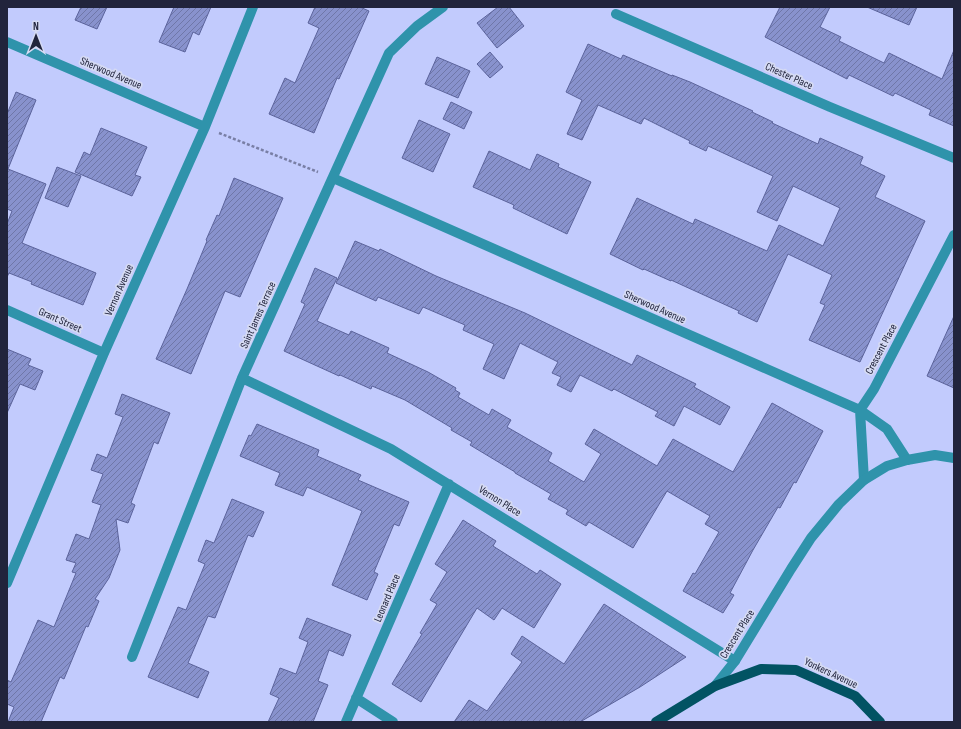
<svg xmlns="http://www.w3.org/2000/svg" width="961" height="729" viewBox="0 0 961 729" font-family="'Sofia Sans Condensed',sans-serif">
<defs>
<pattern id="building-hatch" width="6" height="6" patternUnits="userSpaceOnUse"><rect width="6" height="6" fill="#8892cd"/><path d="M-1 1l2-2M0 6l6-6M5 7l2-2" fill="none" stroke="#6f77a8"/></pattern>
</defs>
<rect width="100%" height="100%" fill="#c2cbfd"/>
<path fill="url(#building-hatch)" stroke="#5b639b" d="M 81,7 L 107,7 L 97,29 L 75,20 Z
M 174,7 L 211,7 L 199,35 L 193,32 L 185,52 L 159,42 Z
M 315,7 L 360,7 L 369,11 L 339,79 L 337,78 L 314,133 L 269,114 L 285,78 L 295,83 L 319,28 L 308,23 Z
M 498,7 L 509,7 L 524,26 L 497,48 L 477,23 Z
M 780,7 L 830,7 L 820,27 L 841,37 L 839,41 L 884,63 L 889,53 L 942,79 L 954,50 L 954,126 L 929,115 L 931,110 L 895,93 L 893,96 L 849,75 L 847,79 L 765,37 Z
M 867,7 L 917,7 L 909,25 Z
M 588,44 L 621,59 L 623,55 L 672,76 L 672,75 L 690,82 L 753,111 L 752,112 L 773,122 L 772,123 L 818,144 L 820,138 L 863,157 L 860,164 L 885,176 L 875,197 L 925,221 L 860,362 L 809,340 L 825,305 L 820,303 L 832,275 L 788,254 L 757,322 L 738,313 L 739,311 L 671,280 L 671,281 L 644,269 L 643,270 L 610,254 L 637,198 L 693,224 L 695,219 L 767,251 L 779,225 L 823,246 L 840,208 L 793,186 L 777,221 L 757,212 L 773,176 L 708,146 L 706,151 L 689,143 L 690,141 L 644,118 L 641,124 L 598,105 L 582,140 L 567,134 L 582,100 L 566,92 Z
M 490,52 L 503,67 L 490,78 L 477,64 Z
M 437,57 L 470,71 L 458,98 L 425,84 Z
M 16,92 L 36,100 L 8,169 L 46,184 L 22,243 L 96,273 L 83,305 L 31,284 L 32,282 L 9,273 L 7,277 L 7,224 L 12,211 L 7,209 L 7,114 Z
M 451,102 L 472,112 L 464,129 L 443,119 Z
M 419,120 L 450,134 L 433,172 L 402,158 Z
M 101,128 L 147,147 L 135,175 L 141,177 L 132,196 L 75,172 L 84,152 L 90,155 Z
M 489,151 L 530,170 L 537,154 L 559,164 L 558,167 L 591,182 L 567,234 L 513,208 L 514,205 L 473,187 Z
M 57,167 L 81,176 L 68,207 L 45,198 Z
M 234,178 L 283,198 L 240,297 L 225,291 L 191,374 L 156,359 L 187,289 L 207,241 L 206,240 L 217,215 L 219,216 Z
M 355,241 L 379,251 L 380,249 L 436,276 L 525,313 L 632,365 L 637,355 L 696,384 L 694,387 L 730,407 L 720,425 L 684,406 L 674,426 L 655,416 L 658,412 L 614,389 L 612,391 L 580,375 L 571,392 L 557,385 L 561,377 L 552,373 L 558,362 L 520,343 L 504,379 L 483,369 L 494,344 L 463,330 L 465,325 L 423,307 L 419,314 L 378,297 L 376,301 L 336,283 Z
M 315,268 L 337,278 L 317,321 L 349,335 L 351,331 L 389,348 L 387,353 L 428,372 L 456,388 L 455,390 L 460,393 L 458,397 L 489,415 L 492,409 L 511,420 L 507,427 L 552,453 L 548,461 L 584,482 L 601,454 L 585,444 L 594,429 L 657,466 L 673,439 L 733,472 L 772,403 L 823,431 L 796,483 L 794,482 L 780,508 L 778,507 L 753,550 L 730,593 L 734,595 L 723,613 L 683,591 L 693,573 L 695,574 L 719,532 L 705,524 L 710,516 L 667,491 L 633,548 L 589,522 L 586,526 L 566,514 L 568,510 L 548,499 L 551,494 L 515,473 L 515,472 L 470,445 L 472,442 L 451,430 L 452,428 L 405,400 L 372,386 L 371,389 L 340,375 L 339,376 L 284,351 L 305,304 L 301,302 Z
M 954,316 L 954,388 L 927,376 Z
M 7,349 L 31,359 L 28,365 L 43,371 L 35,390 L 20,384 L 7,413 Z
M 122,394 L 170,413 L 158,444 L 154,442 L 131,503 L 135,505 L 128,523 L 116,519 L 120,550 L 109,578 L 95,599 L 99,601 L 88,627 L 86,626 L 64,679 L 60,677 L 41,722 L 8,722 L 14,707 L 7,704 L 7,680 L 11,682 L 38,620 L 54,627 L 76,573 L 72,572 L 76,563 L 66,560 L 76,534 L 89,539 L 101,505 L 92,502 L 103,474 L 91,470 L 97,454 L 107,458 L 123,417 L 115,414 Z
M 257,424 L 319,450 L 317,456 L 361,475 L 358,480 L 409,502 L 399,526 L 394,524 L 374,572 L 378,574 L 367,600 L 332,585 L 362,511 L 307,487 L 303,496 L 275,485 L 280,473 L 240,456 L 249,435 L 251,436 Z
M 232,499 L 264,512 L 253,537 L 248,535 L 215,618 L 208,616 L 188,663 L 209,672 L 198,698 L 148,677 L 178,607 L 186,610 L 205,564 L 198,561 L 206,540 L 214,543 Z
M 463,520 L 496,541 L 493,546 L 537,574 L 540,570 L 561,584 L 534,628 L 502,608 L 494,620 L 477,608 L 421,702 L 392,684 L 422,634 L 420,633 L 437,604 L 430,600 L 447,572 L 435,564 Z
M 604,604 L 686,657 L 640,687 L 580,722 L 454,722 L 469,700 L 487,711 L 522,662 L 511,654 L 522,636 L 564,664 Z
M 307,618 L 351,635 L 343,656 L 329,650 L 318,681 L 328,685 L 313,722 L 268,722 L 279,698 L 270,694 L 280,668 L 296,674 L 308,642 L 299,638 Z"/>
<g fill="none" stroke-linecap="round" stroke-linejoin="round">
<path stroke="#797fa5" stroke-width="2.5" stroke-dasharray="3 2" stroke-linecap="butt" d="M 219,133 L 318,172"/>
<path stroke="#2f93ab" stroke-width="10" d="M 616,14 L 830,107 L 954,158
M 7,42 L 205,127
M 333,178 L 860,410 L 887,429 L 907,460
M 7,310 L 104,353
M 242,378 L 391,449 L 735,661
M 864,480 L 860,410 L 874,389 L 954,235
M 7,583 L 104,353 L 205,127 L 253,7
M 132,657 L 242,378 L 389,53 L 417,26 L 443,7
M 356,698 L 393,722
M 346,722 L 449,484"/>
<path stroke="#2f93ab" stroke-width="10" d="M 715,686 L 735,661 L 791,569 L 811,538 L 839,504 L 864,480 L 887,466 L 907,460 L 935,455 L 954,458"/>
<path stroke="#025363" stroke-width="10" d="M 656,722 L 715,686 L 761,669 L 796,670 L 855,696 L 880,722"/>
</g>
<g text-anchor="middle" dominant-baseline="central" stroke-width="3.5" stroke-linejoin="round" paint-order="stroke">
<g font-size="11" fill="#21243c" stroke="#d5daf3">
<text transform="translate(111 73) rotate(23)">Sherwood Avenue</text>
<text transform="translate(789 76) rotate(24)">Chester Place</text>
<text transform="translate(119 290) rotate(-66)">Vernon Avenue</text>
<text transform="translate(655 307) rotate(24)">Sherwood Avenue</text>
<text transform="translate(258 315) rotate(-66)">Saint James Terrace</text>
<text transform="translate(60 320) rotate(24)">Grant Street</text>
<text transform="translate(881 349) rotate(-62)">Crescent Place</text>
<text transform="translate(500 501) rotate(32)">Vernon Place</text>
<text transform="translate(387 598) rotate(-67)">Leonard Place</text>
<text transform="translate(737 634) rotate(-58)">Crescent Place</text>
<text transform="translate(831 673) rotate(25)">Yonkers Avenue</text>
</g>
</g>
<rect width="961" height="729" fill="none" stroke="#21243c" stroke-width="16"/>
<g transform="translate(36 36)" stroke="#d5daf3" stroke-width="3" paint-order="stroke">
<path d="M0-3L7 15L0 10L-7 15Z" fill="#21243c"/>
<text y="-6" font-size="11" font-weight="bold" text-anchor="middle" fill="#21243c">N</text>
</g>
</svg>
